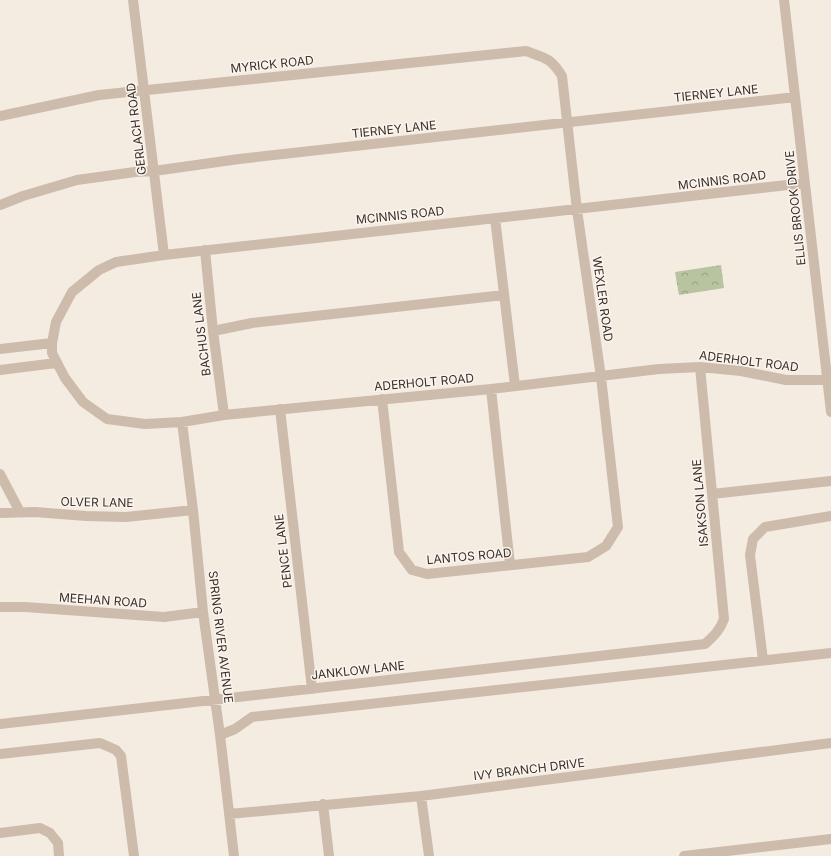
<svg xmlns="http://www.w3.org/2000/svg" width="831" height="856" viewBox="0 0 831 856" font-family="Inter,sans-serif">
<defs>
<pattern id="park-crowns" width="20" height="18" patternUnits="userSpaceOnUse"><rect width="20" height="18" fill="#b8c4a0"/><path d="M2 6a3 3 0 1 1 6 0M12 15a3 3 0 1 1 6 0" fill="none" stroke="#97a083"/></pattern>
</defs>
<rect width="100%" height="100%" fill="#f4ebe1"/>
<path fill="url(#park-crowns)" d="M 721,265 L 724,288 L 679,295 L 675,272 Z"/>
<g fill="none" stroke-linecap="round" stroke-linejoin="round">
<path stroke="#cdbbac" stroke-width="10" d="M 133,0 L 164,255
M 784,0 L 831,412
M 0,116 L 99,95 L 526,51 C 545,58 551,58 562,76 L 577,210 L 601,377 L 618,527 L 606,546 L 588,557 L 427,574 L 412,570 L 399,552 L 382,399
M 805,183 C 591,208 378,231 164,255 L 116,262 L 99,270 L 72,292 L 56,322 L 52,343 L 52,353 L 65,378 L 83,402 L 107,419 L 145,424 L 182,422 L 224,415 L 491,389 L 659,369 L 700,367 L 741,371 L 786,380 L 831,380
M 0,205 L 23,196 L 77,180 L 135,172 L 154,171 L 239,159 L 795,97
M 495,218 L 515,386
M 205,250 L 213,331 L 224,415
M 213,331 L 252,323 L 504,295
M 0,349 L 52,343
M 0,370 L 56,363
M 491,389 L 510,565
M 280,409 L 312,689
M 182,422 L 193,510 L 203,612 L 220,735 L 234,856
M 0,474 L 20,512
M 712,494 L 831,481
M 0,513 L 35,512 L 86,516 L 126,517 L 193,510
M 0,607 L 25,607 L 164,617 L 203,612
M 763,660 L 750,555 L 753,539 L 765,527 L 831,516
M 0,724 L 705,644 C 714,636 720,630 724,619 L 700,367
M 220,735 L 235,729 L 252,717 L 831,653
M 0,754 L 100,743 L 116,750 L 121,756 L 134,856
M 421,796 L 429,856
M 323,804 L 329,856
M 229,814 L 421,796 L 831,743
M 0,833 L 40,828 L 50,833 L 58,843 L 59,856
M 684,856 L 831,839"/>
</g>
<g text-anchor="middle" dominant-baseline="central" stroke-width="3" stroke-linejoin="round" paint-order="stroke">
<g font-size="12" fill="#3b302b" stroke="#fbf5ee">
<text transform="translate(272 64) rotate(-6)">MYRICK ROAD</text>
<text transform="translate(716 93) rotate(-6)">TIERNEY LANE</text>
<text transform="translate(136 129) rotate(-97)">GERLACH ROAD</text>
<text transform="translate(394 129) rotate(-6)">TIERNEY LANE</text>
<text transform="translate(722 180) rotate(-7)">MCINNIS ROAD</text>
<text transform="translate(795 208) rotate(-96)">ELLIS BROOK DRIVE</text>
<text transform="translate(400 215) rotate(-6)">MCINNIS ROAD</text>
<text transform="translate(603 299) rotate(82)">WEXLER ROAD</text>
<text transform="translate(201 334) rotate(-97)">BACHUS LANE</text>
<text transform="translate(749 361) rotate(7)">ADERHOLT ROAD</text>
<text transform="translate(424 382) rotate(-5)">ADERHOLT ROAD</text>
<text transform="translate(97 502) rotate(1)">OLVER LANE</text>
<text transform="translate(700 503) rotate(-95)">ISAKSON LANE</text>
<text transform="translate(283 551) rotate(-97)">PENCE LANE</text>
<text transform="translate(469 556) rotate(-5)">LANTOS ROAD</text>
<text transform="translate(103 600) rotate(4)">MEEHAN ROAD</text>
<text transform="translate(221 637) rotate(83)">SPRING RIVER AVENUE</text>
<text transform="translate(358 670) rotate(-6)">JANKLOW LANE</text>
<text transform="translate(529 769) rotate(-7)">IVY BRANCH DRIVE</text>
</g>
</g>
</svg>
